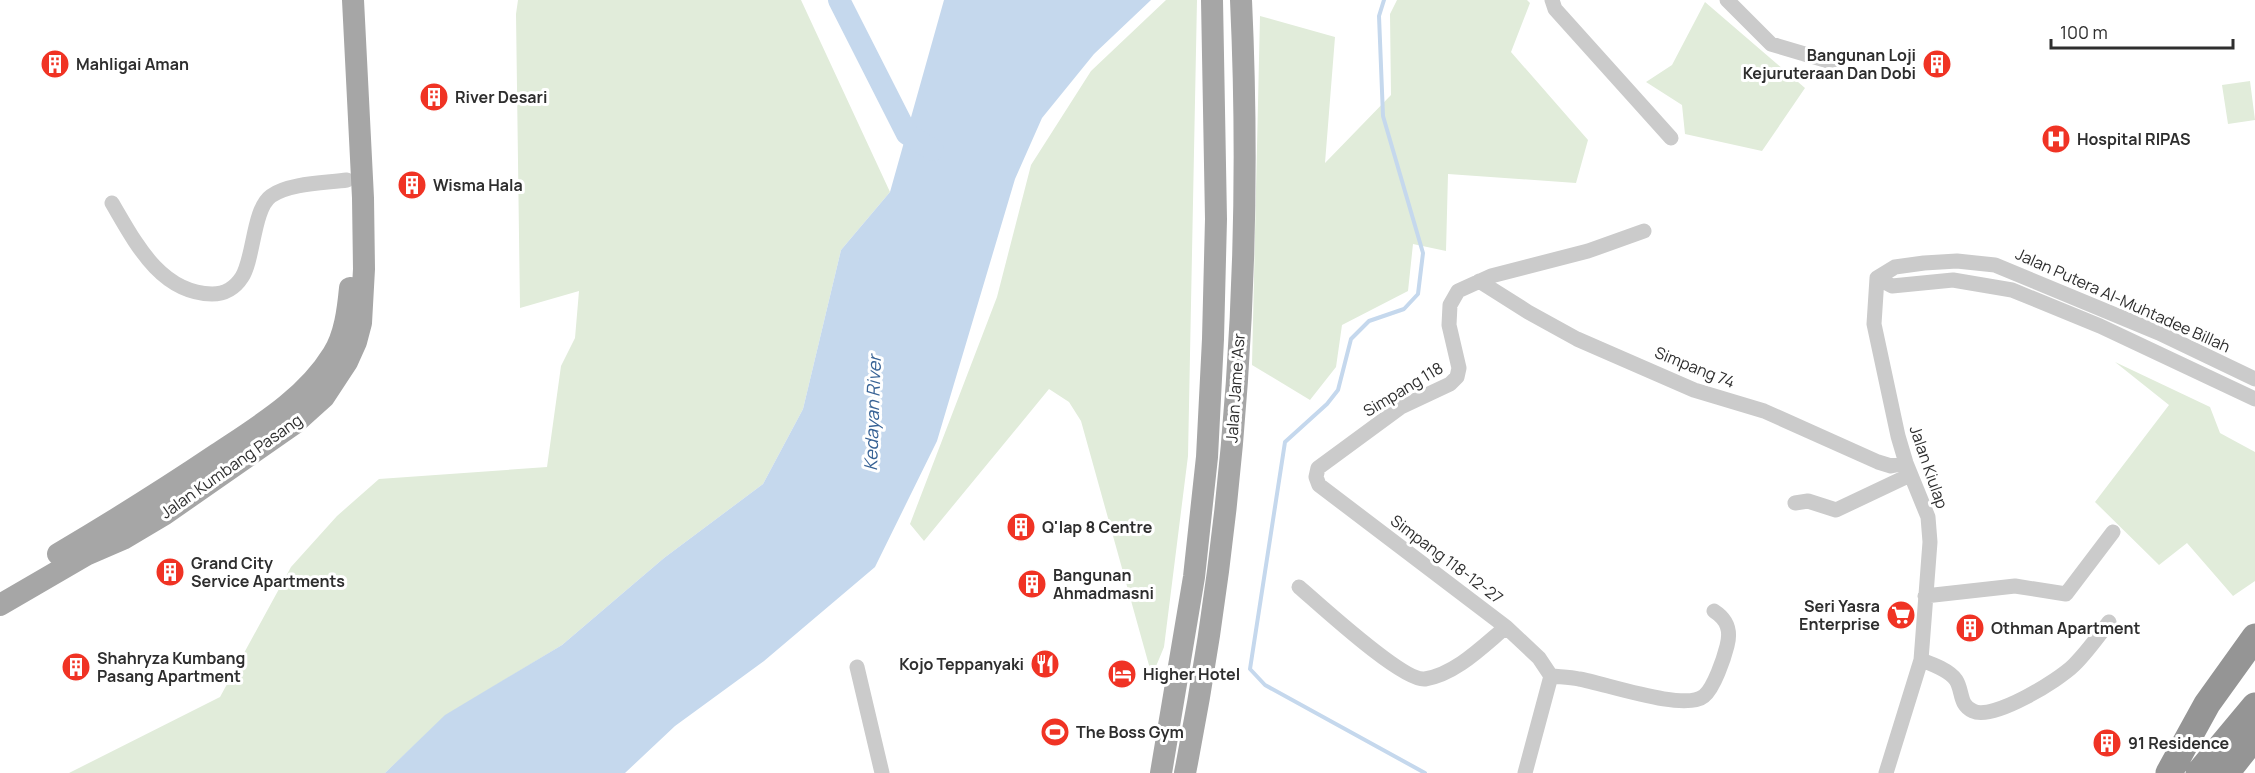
<svg xmlns="http://www.w3.org/2000/svg" width="2255" height="773" viewBox="0 0 2255 773" font-family="Manrope,sans-serif">
<rect width="100%" height="100%" fill="#fff"/>
<path fill="#e1ecda" d="M 518,0 L 801,0 L 890,192 L 841,250 L 803,409 L 763,484 L 664,558 L 562,645 L 445,716 L 385,773 L 69,773 L 220,697 L 291,567 L 337,516 L 379,479 L 547,467 L 561,366 L 575,338 L 579,291 L 520,308 L 516,14 Z
M 1166,0 L 1197,0 L 1188,456 L 1164,647 L 1152,676 L 1081,421 L 1069,402 L 1049,389 L 924,541 L 910,524 L 997,297 L 1031,165 L 1091,71 Z
M 1397,0 L 1527,0 L 1530,3 L 1511,52 L 1588,140 L 1576,183 L 1448,174 L 1446,251 L 1413,244 L 1408,291 L 1342,325 L 1336,367 L 1310,400 L 1252,365 L 1260,16 L 1335,37 L 1325,163 L 1391,95 L 1390,14 Z
M 1705,2 L 1805,88 L 1762,151 L 1685,134 L 1682,105 L 1646,82 L 1672,65 Z
M 2250,81 L 2255,120 L 2228,124 L 2222,85 Z
M 2115,362 L 2210,407 L 2220,433 L 2255,452 L 2255,581 L 2233,596 L 2187,543 L 2159,565 L 2095,502 L 2169,405 Z"/>
<path fill="#c5d8ed" d="M 944,0 L 1151,0 L 1094,54 L 1042,118 L 1015,179 L 937,441 L 875,567 L 764,661 L 675,726 L 625,773 L 385,773 L 445,715 L 562,645 L 664,558 L 763,484 L 803,409 L 841,250 L 890,192 Z"/>
<g fill="none" stroke-linecap="round" stroke-linejoin="round">
<path stroke="#c5d8ed" stroke-width="4" d="M 1384,0 L 1379,16 L 1383,116 L 1423,253 L 1418,294 L 1404,309 L 1369,321 L 1351,339 L 1338,390 L 1327,404 L 1285,442 L 1250,669 L 1265,685 L 1425,773"/>
<path stroke="#c5d8ed" stroke-width="22" d="M 839,0 L 907,134 L 933,150"/>
<path stroke="#cbcbcb" stroke-width="15" d="M 1552,0 L 1555,9 L 1671,138
M 1727,0 L 1771,44 L 1835,63
M 112,203 C 135,242 160,293 212,294 C 225,294 235,288 242,277 C 254,258 253,209 271,196 C 289,183 326,183 347,180
M 1877,278 L 1874,324 L 1898,436 L 1906,463 L 1928,517 L 1930,542 L 1921,660 L 1886,773
M 1877,278 L 1895,267 L 1924,263 L 1957,261 L 1995,265 L 2159,333 L 2255,379
M 1877,278 L 1892,286 L 1953,280 L 2012,290 L 2100,326 L 2255,399
M 1479,281 L 1528,312 L 1577,339 L 1694,390 L 1764,411 L 1878,462 L 1891,466 L 1906,463
M 1795,503 L 1808,501 L 1836,510 L 1910,475
M 1299,587 C 1319,604 1403,682 1425,679 C 1456,674 1483,646 1506,627
M 1925,596 L 2015,586 L 2066,594 L 2113,532
M 1921,660 C 1932,664 1949,670 1956,680 C 1963,691 1959,705 1973,711 C 1993,721 2059,680 2074,665 C 2087,652 2098,637 2109,622
M 857,667 L 882,773
M 1551,676 L 1539,658 L 1506,627 L 1319,485 L 1316,477 L 1318,468 L 1401,407 L 1450,384 L 1457,377 L 1459,368 L 1449,325 L 1450,305 L 1458,291 L 1491,276 L 1588,251 L 1644,231
M 1551,676 C 1560,677 1570,677 1579,679 C 1604,683 1685,712 1704,696 C 1714,688 1724,658 1727,646 C 1731,631 1728,620 1714,611
M 1525,773 L 1551,676"/>
<path stroke="#a6a6a6" stroke-width="22" d="M 58,554 C 112,522 165,489 217,454 C 259,426 306,398 333,354 C 345,335 348,309 350,288
M 0,605 L 86,555 L 123,539 L 165,514 L 294,424 L 324,397 L 347,362 L 356,342 L 361,323 L 364,269 L 363,198 L 353,0
M 1161,773 L 1194,577 L 1207,457 L 1213,339 L 1216,219 L 1212,0
M 1185,773 C 1235,520 1253,258 1241,0"/>
<path stroke="#959595" stroke-width="27" d="M 2169,773 L 2207,704 L 2255,637
M 2199,773 L 2255,706
M 2226,773 L 2255,736"/>
</g>
<defs>
<g id="building-disc" transform="scale(1.5)"><circle r="9.5" fill="#f03324" stroke="#fff"/><path d="M-4-6H4V6H1V3H-1V6H-4ZM-2.5-4.3h1.7v1.8h-1.7ZM.8-4.3h1.7v1.8H.8ZM-2.5-1h1.7V.8h-1.7ZM.8-1h1.7V.8H.8Z" fill="#fff"/></g>
<g id="hospital-disc" transform="scale(1.5)"><circle r="9.5" fill="#f03324" stroke="#fff"/><path d="M-5-5h3v3.5h4V-5h3V5h-3V1.5h-4V5h-3Z" fill="#fff"/></g>
<g id="supermarket-disc" transform="scale(1.5)"><circle r="9.5" fill="#f03324" stroke="#fff"/><path d="M-6-5.5h2.5l.6 2H6L4.5 2H-2.5L-4.4-4H-6ZM-1.5 3.2a1.3 1.3 0 1 0 .1 0ZM3 3.2a1.3 1.3 0 1 0 .1 0Z" fill="#fff"/></g>
<g id="restaurant-disc" transform="scale(1.5)"><circle r="9.5" fill="#f03324" stroke="#fff"/><path d="M-5-6h1v4h1v-4h1v4h1v-4h1v5L-1.5 .5V6h-2V.5L-5-1ZM5-6V6H3V1.5H1.5Q1.5-4 5-6Z" fill="#fff"/></g>
<g id="hotel-disc" transform="scale(1.5)"><circle r="9.5" fill="#f03324" stroke="#fff"/><path d="M-6-4.5h1.5V1H6V5H4.5V3h-9V5H-6ZM-4 0a1.8 1.8 0 1 1 3.6 0ZM.5 0V-2.5h3Q6-2.5 6 0Z" fill="#fff"/></g>
<g id="stadium-disc" transform="scale(1.5)"><circle r="9.5" fill="#f03324" stroke="#fff"/><path d="M0-5a6.5 5 0 1 0 0 10a6.5 5 0 1 0 0-10ZM-3.5-1.8h7v3.6h-7Z" fill="#fff"/></g>
</defs>
<g fill-rule="evenodd">
<use href="#building-disc" x="55" y="64"/>
<use href="#building-disc" x="1937" y="64"/>
<use href="#building-disc" x="434" y="97"/>
<use href="#hospital-disc" x="2056" y="139"/>
<use href="#building-disc" x="412" y="185"/>
<use href="#building-disc" x="1021" y="527"/>
<use href="#building-disc" x="170" y="572"/>
<use href="#building-disc" x="1032" y="584"/>
<use href="#supermarket-disc" x="1901" y="615"/>
<use href="#building-disc" x="1970" y="628"/>
<use href="#restaurant-disc" x="1045" y="664"/>
<use href="#building-disc" x="76" y="667"/>
<use href="#hotel-disc" x="1122" y="674"/>
<use href="#stadium-disc" x="1055" y="732"/>
<use href="#building-disc" x="2107" y="743"/>
</g>
<g text-anchor="middle" dominant-baseline="central" stroke-width="6" stroke-linejoin="round" paint-order="stroke">
<g font-size="16" font-weight="bold" fill="#2e2e2e" stroke="#fff" text-anchor="start">
<text x="1916" y="55" text-anchor="end">Bangunan Loji<tspan x="1916" dy="18">Kejuruteraan Dan Dobi</tspan></text>
<text x="76" y="64">Mahligai Aman</text>
<text x="455" y="97">River Desari</text>
<text x="2077" y="139">Hospital RIPAS</text>
<text x="433" y="185">Wisma Hala</text>
<text x="1042" y="527">Q'lap 8 Centre</text>
<text x="191" y="563">Grand City<tspan x="191" dy="18">Service Apartments</tspan></text>
<text x="1053" y="575">Bangunan<tspan x="1053" dy="18">Ahmadmasni</tspan></text>
<text x="1880" y="606" text-anchor="end">Seri Yasra<tspan x="1880" dy="18">Enterprise</tspan></text>
<text x="1991" y="628">Othman Apartment</text>
<text x="97" y="658">Shahryza Kumbang<tspan x="97" dy="18">Pasang Apartment</tspan></text>
<text x="1024" y="664" text-anchor="end">Kojo Teppanyaki</text>
<text x="1143" y="674">Higher Hotel</text>
<text x="1076" y="732">The Boss Gym</text>
<text x="2128" y="743">91 Residence</text>
</g>
<g font-size="16" fill="#2e2e2e" stroke="#fff">
<text transform="translate(2123 300) rotate(24)">Jalan Putera Al-Muhtadee Billah</text>
<text transform="translate(1695 367) rotate(22)">Simpang 74</text>
<text transform="translate(1235 388) rotate(-86)">Jalan Jame 'Asr</text>
<text transform="translate(1403 389) rotate(-31)">Simpang 118</text>
<text transform="translate(231 466) rotate(-35)">Jalan Kumbang Pasang</text>
<text transform="translate(1929 467) rotate(71)">Jalan Kiulap</text>
<text transform="translate(1447 559) rotate(37)">Simpang 118-12-27</text>
</g>
<g font-size="18" font-style="italic" fill="#376295" stroke="#fff">
<text transform="translate(872 413) rotate(-88)">Kedayan River</text>
</g>
</g>
<path d="M2051 39v9h182v-9" fill="none" stroke="#2e2e2e" stroke-width="3"/>
<text x="2060" y="39" font-size="18" fill="#2e2e2e" stroke="#ffffff" stroke-width="4.5" paint-order="stroke">100 m</text>
</svg>
